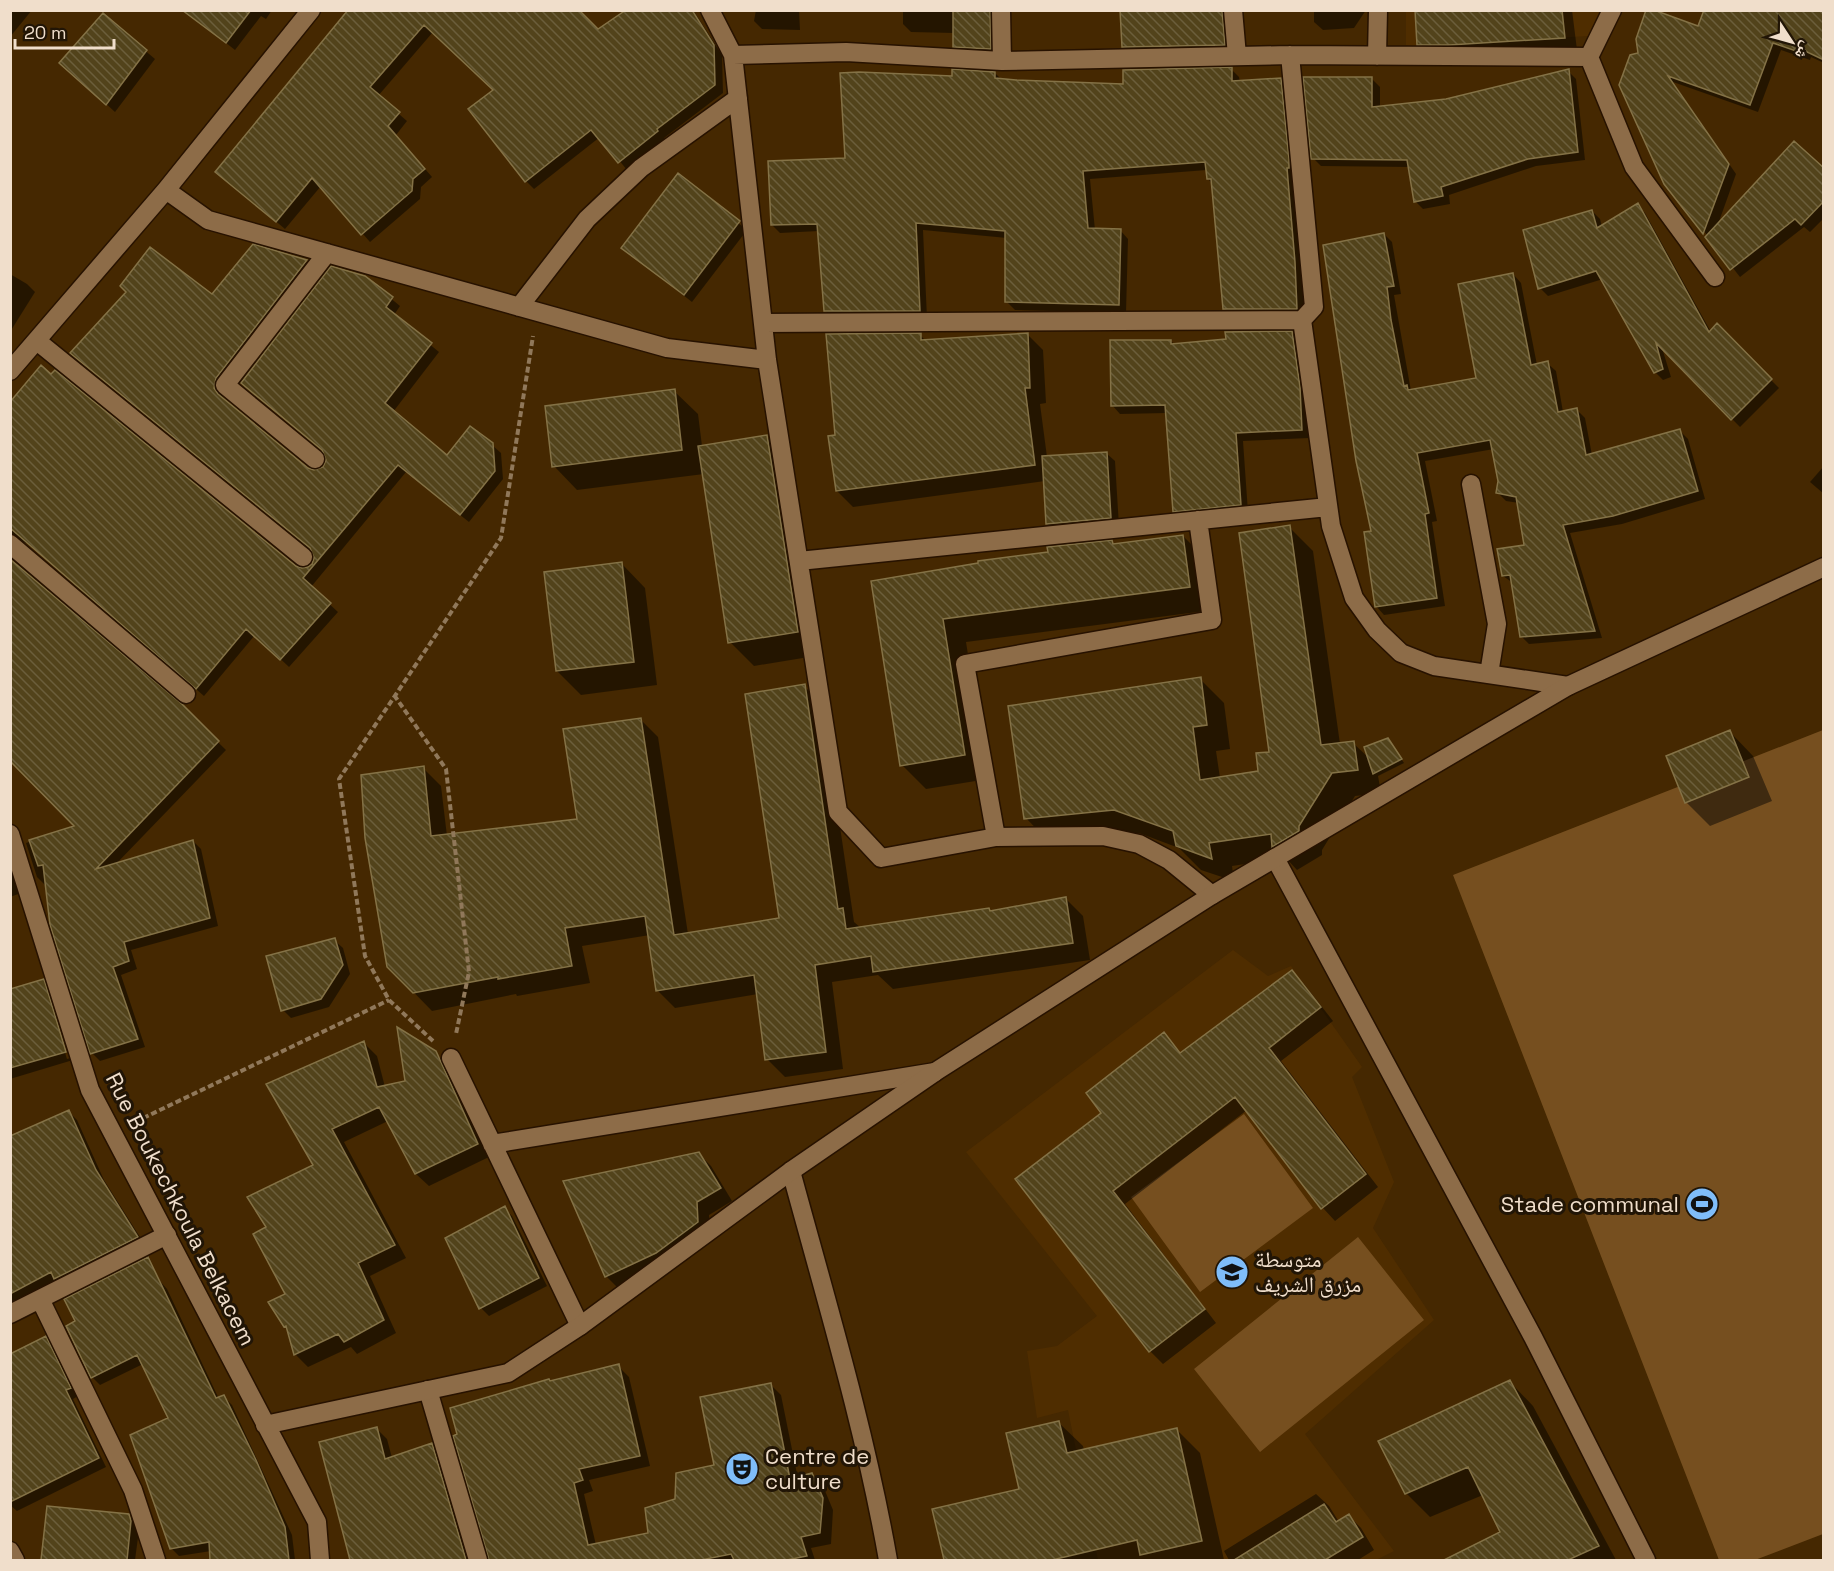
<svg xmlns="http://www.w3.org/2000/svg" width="1834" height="1571" viewBox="0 0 1834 1571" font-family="'Space Grotesk','Noto Naskh Arabic',sans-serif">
<defs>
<pattern id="building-back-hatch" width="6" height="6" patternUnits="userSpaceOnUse" patternTransform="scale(1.5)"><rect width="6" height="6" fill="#52431b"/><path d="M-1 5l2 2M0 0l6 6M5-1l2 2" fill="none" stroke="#6b5e3b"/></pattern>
</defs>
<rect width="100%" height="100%" fill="#452801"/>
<path fill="#4f2d00" d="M 1406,11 L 1600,11 L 1588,36 L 1417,47 L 1406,45 Z
M 1233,950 L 1268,976 L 1291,966 L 1362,1067 L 1352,1077 L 1394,1182 L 1373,1228 L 1434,1320 L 1305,1434 L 1394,1551 L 1376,1560 L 1098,1560 L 1068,1410 L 1037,1418 L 1027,1351 L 1057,1346 L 1097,1316 L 966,1152 Z"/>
<path fill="#764f1f" d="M 1823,730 L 1823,1534 L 1755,1560 L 1719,1560 L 1453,875 Z
M 1244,1114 L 1313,1208 L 1200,1292 L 1131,1197 Z
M 1358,1237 L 1424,1320 L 1260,1452 L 1194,1369 Z"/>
<path fill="#0007" fill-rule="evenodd" d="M 10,10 L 32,10 L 10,37 Z
M 197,10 L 272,10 L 266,19 L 261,16 L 235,50 L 192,16 Z
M 350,10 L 598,31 L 629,10 L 693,10 L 722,55 L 723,93 L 664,138 L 665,140 L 627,170 L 600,137 L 534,189 L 526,181 L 495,90 L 433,32 L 378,96 L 407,121 L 396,135 L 432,177 L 421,187 L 420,199 L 370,242 L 321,186 L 285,229 L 217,172 Z
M 756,10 L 799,10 L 800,30 L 762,29 L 754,21 Z
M 903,10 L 1002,10 L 998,57 L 963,55 L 954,46 L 954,33 L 911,32 L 903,24 Z
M 1122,10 L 1233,10 L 1232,53 L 1131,55 L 1123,47 Z
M 1314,10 L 1366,10 L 1354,28 L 1323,30 L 1314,22 Z
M 1416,10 L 1572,10 L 1577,50 L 1431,57 L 1418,44 Z
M 1824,10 L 1824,63 L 1811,57 L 1810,60 L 1781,50 L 1758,112 L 1673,82 L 1736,174 L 1717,227 L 1824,170 L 1824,218 L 1810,232 L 1804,227 L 1740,277 L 1666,183 L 1621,85 L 1699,28 Z
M 103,15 L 155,59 L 115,112 L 70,71 Z
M 1231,69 L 1239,77 L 1240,82 L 1280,80 L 1289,88 L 1305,316 L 1233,317 L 1224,309 L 1213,184 L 1208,179 L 1207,170 L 1090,179 L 1095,230 L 1120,230 L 1128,239 L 1126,313 L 1015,310 L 1007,302 L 1007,238 L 923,230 L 927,318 L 834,319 L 825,311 L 819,231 L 780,233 L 772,225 L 847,159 L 954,78 L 995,73 L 1002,80 L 1125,85 Z
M 1568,71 L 1576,79 L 1585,160 L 1536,166 L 1449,195 L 1450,204 L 1423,209 L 1415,201 L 1409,167 L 1321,166 L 1313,158 L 1372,79 L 1380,87 L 1380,108 L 1446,100 Z
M 678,175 L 747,230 L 692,302 L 623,248 Z
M 1637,205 L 1645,213 L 1711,332 L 1717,326 L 1779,388 L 1740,427 L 1662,348 L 1671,377 L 1663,380 L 1655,372 L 1603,279 L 1548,296 L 1540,288 L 1592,211 L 1600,219 L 1602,227 Z
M 1384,234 L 1392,242 L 1401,294 L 1394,295 L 1411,391 L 1478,379 L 1513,274 L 1521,283 L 1537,365 L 1547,363 L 1556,371 L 1563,412 L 1577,410 L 1585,418 L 1592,455 L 1680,431 L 1688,439 L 1705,499 L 1622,524 L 1570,533 L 1602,638 L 1529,644 L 1521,636 L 1513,583 L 1503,576 L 1526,546 L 1519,503 L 1506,501 L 1498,493 L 1500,481 L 1494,449 L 1425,461 L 1437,521 L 1432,522 L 1445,606 L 1384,615 L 1376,606 L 1373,532 Z
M 254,246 L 306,262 L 314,269 L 224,387 L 222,398 L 307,469 L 314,472 L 324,468 L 328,460 L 324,452 L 243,383 L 365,277 L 400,306 L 394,315 L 439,352 L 393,412 L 447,458 L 492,445 L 501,453 L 503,479 L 469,522 L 406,472 L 311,587 L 338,612 L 289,667 L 255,635 L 204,696 L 27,543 L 16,541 L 10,544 L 10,404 L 295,567 L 302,570 L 312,566 L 316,558 L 312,550 L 72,353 L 212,296 Z
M 10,274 L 27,284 L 35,292 L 10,332 Z
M 1292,333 L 1300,341 L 1308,397 L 1309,438 L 1243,441 L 1248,512 L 1182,519 L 1174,511 L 1167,413 L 1120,414 L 1112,405 L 1171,341 L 1175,345 Z
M 1027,334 L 1043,350 L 1046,403 L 1040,404 L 1047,457 L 1106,453 L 1115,461 L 1119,526 L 1056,532 L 1047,524 L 1045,481 L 853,507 L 837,491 L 837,436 L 920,335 L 926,341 Z
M 674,391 L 698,414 L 702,446 L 767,437 L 791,460 L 821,655 L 754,666 L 730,642 L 704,474 L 577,490 L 554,466 Z
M 1824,466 L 1824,494 L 1810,482 Z
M 1289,527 L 1313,551 L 1340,744 L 1353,743 L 1369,758 L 1388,739 L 1404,763 L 1378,776 L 1381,793 L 1355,796 L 1322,850 L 1322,855 L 1297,870 L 1286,858 L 1232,866 L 1234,881 L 1201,870 L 1179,848 L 1139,833 L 1049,842 L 1026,818 L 1200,679 L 1224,703 L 1230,749 L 1216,751 L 1220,778 L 1260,773 L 1271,753 Z
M 1183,536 L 1207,560 L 1213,610 L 966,642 L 988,779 L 926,789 L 902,765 L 873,582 L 1112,542 L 1115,545 Z
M 622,564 L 645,588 L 657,685 L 581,695 L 557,671 Z
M 804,686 L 822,704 L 854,922 L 861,928 L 989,909 L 992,912 L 1065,898 L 1083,916 L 1090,960 L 893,989 L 878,975 L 832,982 L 843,1069 L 785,1077 L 767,1059 L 758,994 L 675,1008 L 657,990 L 650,935 L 582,946 L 590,983 L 517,996 L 516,994 L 432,1011 L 389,967 L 423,768 L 441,786 L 447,836 L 579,820 L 640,719 L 658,737 L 688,934 L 781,919 Z
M 181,706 L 226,750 L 116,864 L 193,841 L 201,849 L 218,926 L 131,950 L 137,969 L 121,975 L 145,1047 L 100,1061 L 92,1053 L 47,884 L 45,885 L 37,877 L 26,843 L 77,827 Z
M 1730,732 L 1753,756 L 1772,801 L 1710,826 L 1686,802 Z
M 10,859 L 21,893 L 10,897 Z
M 334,940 L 343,948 L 350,974 L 329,1007 L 291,1018 L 283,1010 Z
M 1292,972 L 1304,984 L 1333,1021 L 1281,1061 L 1378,1187 L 1335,1221 L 1323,1208 L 1247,1110 L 1125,1204 L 1216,1323 L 1163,1364 L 1150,1351 L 1017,1179 L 1103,1113 L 1164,1034 L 1182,1054 Z
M 43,981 L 51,989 L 73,1060 L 10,1079 L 10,991 ZM 45,988 L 48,988 L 70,1058 L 67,1059 Z
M 364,1043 L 377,1056 L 385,1087 L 407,1082 L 435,1053 L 449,1066 L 489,1157 L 429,1186 L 416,1174 L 388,1121 L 344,1142 L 406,1258 L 370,1276 L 396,1333 L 357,1354 L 351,1347 L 308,1367 L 295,1354 L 289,1329 L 285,1326 L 287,1294 L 269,1227 L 315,1166 Z
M 69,1112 L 77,1120 L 104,1180 L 145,1245 L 10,1306 L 10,1138 Z
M 698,1153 L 711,1166 L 732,1201 L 709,1215 L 710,1234 L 619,1289 L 606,1276 Z
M 504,1208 L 512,1216 L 547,1286 L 489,1316 L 481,1308 Z
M 159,1280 L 167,1289 L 219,1399 L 224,1397 L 232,1405 L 292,1535 L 295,1560 L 212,1560 L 211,1551 L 179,1556 L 171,1548 L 170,1419 L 143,1364 L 100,1385 L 92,1377 Z
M 45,1338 L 53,1346 L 78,1396 L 73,1399 L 106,1467 L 17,1511 L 10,1505 L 10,1355 Z
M 618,1366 L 629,1377 L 650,1466 L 589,1480 L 593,1491 L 584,1494 L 596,1545 L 649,1535 L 677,1500 L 716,1466 L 770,1384 L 781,1395 L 798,1479 L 812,1475 L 823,1486 L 833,1510 L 831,1544 L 811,1548 L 815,1560 L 490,1560 L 550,1382 Z
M 1510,1382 L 1533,1406 L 1616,1560 L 1447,1560 L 1502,1533 L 1483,1495 L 1430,1517 L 1406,1493 Z
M 1059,1423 L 1083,1446 L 1084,1450 L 1176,1429 L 1200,1453 L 1224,1560 L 945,1560 L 934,1511 L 1021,1491 Z
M 376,1428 L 387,1439 L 392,1458 L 431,1445 L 442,1456 L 473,1560 L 350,1560 L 320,1443 Z
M 1316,1494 L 1329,1506 L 1339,1522 L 1349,1516 L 1361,1528 L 1374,1550 L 1358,1560 L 1229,1560 L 1224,1551 Z
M 49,1508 L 128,1516 L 137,1524 L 139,1530 L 135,1560 L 42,1560 Z"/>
<path fill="url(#building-back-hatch)" stroke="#847246" stroke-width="1.5" d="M 182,10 L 251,10 L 226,43 Z
M 348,10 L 579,10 L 598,29 L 626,10 L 692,10 L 714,45 L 715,85 L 657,129 L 658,131 L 618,163 L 591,130 L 525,182 L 468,109 L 493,90 L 424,25 L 370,87 L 400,112 L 388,126 L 425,169 L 413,179 L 412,191 L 361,235 L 312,178 L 276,222 L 215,172 Z
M 953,10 L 990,10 L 991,49 L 953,47 Z
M 1120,10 L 1222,10 L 1225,45 L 1122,47 Z
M 1415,10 L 1562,10 L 1565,38 L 1449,45 L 1417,45 Z
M 1646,10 L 1654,10 L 1698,26 L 1704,10 L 1824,10 L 1824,60 L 1803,50 L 1802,53 L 1773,43 L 1750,105 L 1668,76 L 1729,164 L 1703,234 L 1664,184 L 1619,85 L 1630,55 L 1638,53 L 1636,39 Z
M 103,13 L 147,50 L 106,105 L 59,63 Z
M 1232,67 L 1232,81 L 1281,78 L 1289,159 L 1289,168 L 1287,168 L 1295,262 L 1297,309 L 1223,309 L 1211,179 L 1207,179 L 1205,162 L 1083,171 L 1088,228 L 1121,229 L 1119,305 L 1005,302 L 1005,231 L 916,223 L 920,311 L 824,311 L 817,224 L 771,225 L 768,161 L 845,158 L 840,73 L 859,72 L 952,76 L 952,69 L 995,72 L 995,78 L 1016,80 L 1123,84 L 1123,70 Z
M 1569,69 L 1578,152 L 1528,159 L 1441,187 L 1443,196 L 1414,202 L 1407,160 L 1311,159 L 1303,77 L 1372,77 L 1372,107 L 1446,99 Z
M 1794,141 L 1824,168 L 1824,201 L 1801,225 L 1795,219 L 1730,270 L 1705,237 Z
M 678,173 L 740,221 L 684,295 L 621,248 Z
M 1638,203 L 1709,332 L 1717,323 L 1772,379 L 1731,420 L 1656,343 L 1663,369 L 1654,373 L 1596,271 L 1538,289 L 1523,230 L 1592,210 L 1597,228 Z
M 1384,233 L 1394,286 L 1387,287 L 1391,320 L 1404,386 L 1407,385 L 1408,390 L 1476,378 L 1458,284 L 1513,273 L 1531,365 L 1548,361 L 1558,412 L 1577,408 L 1586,455 L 1680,429 L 1698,491 L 1613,516 L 1563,525 L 1595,631 L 1520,637 L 1510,575 L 1502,576 L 1497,549 L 1524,545 L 1516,497 L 1496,493 L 1498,481 L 1490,440 L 1417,453 L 1429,513 L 1425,514 L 1437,598 L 1375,607 L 1364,532 L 1371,531 L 1356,461 L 1323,245 Z
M 253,244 L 307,260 L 216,378 L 214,388 L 218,394 L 308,468 L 314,470 L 323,467 L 326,460 L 322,450 L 241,383 L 331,266 L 365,276 L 393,297 L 386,307 L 432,343 L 385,403 L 447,455 L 470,426 L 493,443 L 495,471 L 460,515 L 398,465 L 303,578 L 331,603 L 280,660 L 246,629 L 196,689 L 10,528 L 10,402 L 41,365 L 51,374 L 55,370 L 296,566 L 302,568 L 308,567 L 312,564 L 314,558 L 310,548 L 70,353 L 126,292 L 120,286 L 150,247 L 212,294 Z
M 1292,331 L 1300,387 L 1302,430 L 1236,433 L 1241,505 L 1173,512 L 1165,405 L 1111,406 L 1110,340 L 1171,340 L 1171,344 L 1226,339 L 1225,332 Z
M 921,333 L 921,340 L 1028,333 L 1030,388 L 1025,388 L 1035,465 L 836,491 L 828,436 L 835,435 L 826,334 Z
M 675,389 L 682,450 L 552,467 L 545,406 Z
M 767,435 L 798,632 L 728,643 L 698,446 Z
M 1107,452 L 1111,518 L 1046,524 L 1042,456 Z
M 1290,525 L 1321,745 L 1354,741 L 1358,770 L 1332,773 L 1299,826 L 1299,831 L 1272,847 L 1271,834 L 1209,843 L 1212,859 L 1176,846 L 1173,831 L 1114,810 L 1024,819 L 1008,706 L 1201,677 L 1207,725 L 1193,727 L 1200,780 L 1258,771 L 1256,753 L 1269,752 L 1239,533 Z
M 1183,535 L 1190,587 L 943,619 L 965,755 L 900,766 L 871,581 L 978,563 L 978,561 L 1048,552 L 1047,547 L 1112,540 L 1113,544 Z
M 10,559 L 182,704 L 219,741 L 96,869 L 193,840 L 210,918 L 124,942 L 129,961 L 113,967 L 138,1039 L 90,1054 L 50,925 L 43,865 L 38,866 L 29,840 L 74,826 L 10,761 Z
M 622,562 L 634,662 L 556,671 L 544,572 Z
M 805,684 L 838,909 L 843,908 L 846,929 L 989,908 L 990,911 L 1066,897 L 1073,943 L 873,972 L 871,956 L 815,965 L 826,1052 L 765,1060 L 754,975 L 656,991 L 645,916 L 565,928 L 572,966 L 498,979 L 498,977 L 413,993 L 387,967 L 365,838 L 361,775 L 424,766 L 431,836 L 577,819 L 563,729 L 641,718 L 674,935 L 779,918 L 745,694 Z
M 1730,730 L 1749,777 L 1685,803 L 1666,756 Z
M 1388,738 L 1402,759 L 1373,774 L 1364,747 Z
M 335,938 L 343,965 L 321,999 L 281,1011 L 266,956 Z
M 1292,970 L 1321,1007 L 1269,1048 L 1366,1174 L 1321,1209 L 1235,1097 L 1113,1191 L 1205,1309 L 1149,1352 L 1015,1179 L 1101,1113 L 1086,1093 L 1164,1032 L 1180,1053 Z
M 44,979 L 66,1052 L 10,1068 L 10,989 Z
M 397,1027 L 436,1051 L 478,1144 L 415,1174 L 379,1107 L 332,1129 L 395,1245 L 358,1263 L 384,1320 L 344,1342 L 338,1334 L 294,1355 L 286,1326 L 284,1327 L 268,1302 L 285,1294 L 253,1234 L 266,1227 L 247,1197 L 313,1165 L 266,1084 L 364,1041 L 377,1087 L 405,1081 Z
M 69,1110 L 96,1170 L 138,1237 L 54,1279 L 51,1272 L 10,1294 L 10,1136 Z
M 699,1152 L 721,1188 L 697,1202 L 698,1222 L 656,1253 L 605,1277 L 563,1181 Z
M 505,1206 L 539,1278 L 479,1309 L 445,1238 Z
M 148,1257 L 216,1398 L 224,1395 L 256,1460 L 285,1527 L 289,1560 L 210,1560 L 209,1542 L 170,1549 L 130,1435 L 168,1418 L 137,1355 L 91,1378 L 66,1326 L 75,1321 L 64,1299 Z
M 46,1336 L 71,1388 L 66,1390 L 99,1458 L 10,1502 L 10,1354 Z
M 619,1364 L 640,1456 L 579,1469 L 583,1480 L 574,1483 L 588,1545 L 648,1533 L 645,1508 L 675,1499 L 676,1473 L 714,1465 L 700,1397 L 771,1383 L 790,1479 L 812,1473 L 823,1498 L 820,1533 L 801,1537 L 807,1556 L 787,1560 L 734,1560 L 731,1554 L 701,1560 L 489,1560 L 453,1436 L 457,1434 L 450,1408 L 549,1379 L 550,1381 Z
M 1510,1380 L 1599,1546 L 1568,1560 L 1444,1560 L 1500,1532 L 1468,1467 L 1405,1494 L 1378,1441 Z
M 1059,1421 L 1067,1453 L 1177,1428 L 1202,1541 L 1140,1555 L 1137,1540 L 1052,1560 L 944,1560 L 932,1509 L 1019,1489 L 1006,1433 Z
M 377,1427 L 385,1459 L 432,1443 L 466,1560 L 350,1560 L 319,1442 Z
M 1324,1504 L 1336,1522 L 1349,1514 L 1363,1537 L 1325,1560 L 1234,1560 Z
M 47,1506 L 129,1514 L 131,1521 L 127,1560 L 41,1560 Z"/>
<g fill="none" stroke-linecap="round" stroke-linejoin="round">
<g stroke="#271200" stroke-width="21">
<path id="minor" d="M 710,10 L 733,55 L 767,360 L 838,812 L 881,858 L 996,837 L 1103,836 L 1139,844 L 1169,860 L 1212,895
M 1001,10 L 1002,61
M 1233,10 L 1237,56
M 733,55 L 846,52 L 1002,61 L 1290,55 L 1589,57 L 1612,10
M 1290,55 L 1314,307 L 1302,320
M 1377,56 L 1378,10
M 1589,57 L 1634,167 L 1715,277
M 166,190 L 208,220 L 667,348 L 767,360
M 519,307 L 587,219 L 641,168 L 738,98
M 763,323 L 1302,320 L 1331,526 L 1354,598 L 1377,630 L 1401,653 L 1434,666 L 1568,686
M 37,341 L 303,557
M 10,371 L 166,190 L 311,10
M 315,459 L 225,385 L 327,253
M 1471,484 L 1497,624 L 1489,674
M 10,544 L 186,694
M 799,561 L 1328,507
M 996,837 L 965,664 L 1212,620 L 1198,520
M 1275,858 L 1533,1337 L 1646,1560
M 451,1058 L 580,1326
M 492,1144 L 935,1072
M 791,1171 C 826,1300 865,1429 888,1560
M 40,1299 L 133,1490 L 156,1560
M 10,1314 L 167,1235
M 428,1390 L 478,1560
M 10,1551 L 15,1560"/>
</g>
<g stroke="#271200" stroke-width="21">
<path id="tertiary" d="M 10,834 L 90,1090 L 317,1522 L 320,1560
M 265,1425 L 508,1373 L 580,1326 L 791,1171 L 935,1072 L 1212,895 L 1568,686 L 1824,567"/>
</g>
<path stroke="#90785a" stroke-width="4" stroke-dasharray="6 3" stroke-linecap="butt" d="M 394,695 L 446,769 L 469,972 L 456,1034
M 433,1041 L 389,1000 L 365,956 L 339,779 L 501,538 L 533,336
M 135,1122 L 389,1000"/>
<use href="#minor" stroke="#8d6c48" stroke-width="18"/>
<use href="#tertiary" stroke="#8d6c48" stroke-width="18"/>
</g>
<defs>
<g id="stadium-disc" transform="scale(1.725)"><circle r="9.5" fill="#7fbdf9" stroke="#211506"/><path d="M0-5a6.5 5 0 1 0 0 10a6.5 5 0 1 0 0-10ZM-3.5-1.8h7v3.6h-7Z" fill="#111"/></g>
<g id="school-disc" transform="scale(1.725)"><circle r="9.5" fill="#7fbdf9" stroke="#211506"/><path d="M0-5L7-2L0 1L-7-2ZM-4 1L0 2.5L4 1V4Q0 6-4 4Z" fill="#111"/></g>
<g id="theatre-disc" transform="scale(1.725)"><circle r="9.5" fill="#7fbdf9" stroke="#211506"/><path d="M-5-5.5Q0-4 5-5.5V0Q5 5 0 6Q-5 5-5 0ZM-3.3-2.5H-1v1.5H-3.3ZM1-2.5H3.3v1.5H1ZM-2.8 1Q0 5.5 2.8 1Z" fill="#111"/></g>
</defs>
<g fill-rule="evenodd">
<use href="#stadium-disc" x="1702" y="1204"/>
<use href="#school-disc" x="1232" y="1272"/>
<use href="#theatre-disc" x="742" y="1469"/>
</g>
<g text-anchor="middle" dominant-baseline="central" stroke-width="6" stroke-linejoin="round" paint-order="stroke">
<g font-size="22" fill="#f0decb" stroke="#211506" text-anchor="start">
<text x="1679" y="1204" text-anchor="end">Stade communal</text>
<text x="1255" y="1259">متوسطة<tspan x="1255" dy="25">مزرق الشريف</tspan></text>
<text x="765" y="1456">Centre de<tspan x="765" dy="25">culture</tspan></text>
</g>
<g font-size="22" fill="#f0decb" stroke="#211506">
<text transform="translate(181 1209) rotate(63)">Rue Boukechkoula Belkacem</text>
</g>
</g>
<rect width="1834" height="1571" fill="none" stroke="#f0decb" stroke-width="24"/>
<g transform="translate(1792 42) rotate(126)" stroke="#211506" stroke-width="4.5" paint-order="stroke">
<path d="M0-4.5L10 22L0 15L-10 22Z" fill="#f0decb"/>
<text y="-9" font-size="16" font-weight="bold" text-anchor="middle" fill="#f0decb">ش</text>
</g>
<path d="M15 39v9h99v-9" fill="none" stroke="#f0decb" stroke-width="3"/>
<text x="24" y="39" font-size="18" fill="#f0decb" stroke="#211506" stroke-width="4.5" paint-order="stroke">20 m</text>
</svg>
